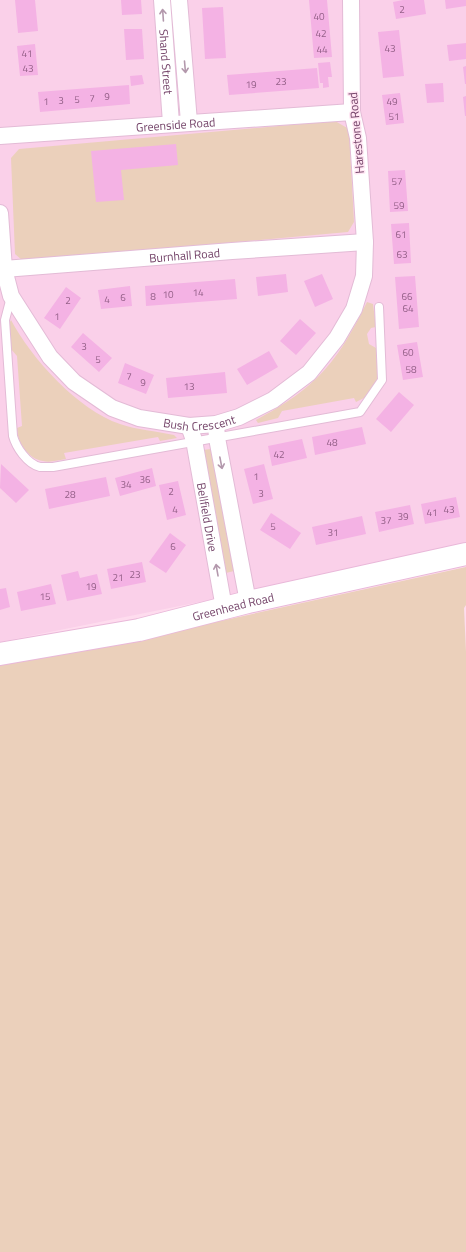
<svg xmlns="http://www.w3.org/2000/svg" width="466" height="1252" viewBox="0 0 466 1252" font-family="'Titillium Web',sans-serif">
<rect width="100%" height="100%" fill="#fedcee"/>
<path fill="#fad0e9" d="M 0,0 L 466,0 L 466,544 L 295,583 L 0,642 Z"/>
<path fill="#ebd0bb" d="M 335,121 L 349,129 L 354,222 L 348,232 L 23,261 L 15,254 L 11,158 L 19,149 Z
M 367,302 L 373,304 L 376,327 L 371,328 L 367,334 L 369,344 L 376,348 L 378,379 L 364,398 L 356,402 L 354,398 L 282,411 L 278,418 L 258,423 L 256,420 C 316,388 337,363 367,302 Z
M 11,320 C 31,358 78,410 120,424 C 137,430 156,431 174,435 L 177,438 L 160,441 L 158,437 L 64,453 L 66,459 C 59,460 50,463 43,461 C 28,459 17,442 17,428 L 22,426 L 17,356 L 10,348 L 9,324 Z
M 211,449 L 234,571 L 226,573 L 203,450 Z
M 466,567 L 466,605 L 464,608 L 466,652 L 466,1252 L 0,1252 L 0,663 L 161,634 Z"/>
<path fill="#f4b2e4" d="M 15,0 L 35,0 L 38,31 L 18,33 Z
M 121,0 L 141,0 L 142,14 L 122,15 Z
M 309,0 L 327,0 L 332,57 L 314,58 Z
M 403,0 L 424,0 L 426,14 L 396,19 L 393,2 Z
M 445,0 L 466,0 L 466,6 L 446,9 Z
M 223,7 L 226,58 L 205,59 L 202,8 Z
M 124,29 L 142,29 L 144,59 L 126,60 Z
M 399,30 L 404,76 L 383,78 L 378,32 Z
M 466,43 L 466,59 L 449,61 L 447,45 Z
M 35,44 L 38,75 L 20,76 L 17,46 Z
M 330,62 L 332,77 L 328,77 L 329,87 L 323,88 L 323,83 L 320,83 L 318,63 Z
M 466,66 L 466,84 L 465,84 L 463,67 Z
M 317,68 L 319,88 L 229,95 L 227,75 Z
M 142,75 L 144,84 L 131,86 L 130,76 Z
M 443,83 L 444,102 L 427,103 L 425,84 Z
M 129,85 L 130,104 L 40,112 L 38,92 Z
M 400,93 L 404,123 L 386,125 L 382,95 Z
M 466,96 L 466,116 L 465,116 L 463,97 Z
M 176,144 L 178,165 L 121,170 L 124,200 L 96,202 L 91,151 Z
M 405,170 L 408,211 L 390,212 L 388,171 Z
M 409,223 L 411,263 L 394,264 L 391,224 Z
M 286,274 L 288,292 L 258,296 L 256,277 Z
M 322,274 L 333,299 L 315,307 L 304,281 Z
M 415,276 L 419,327 L 399,329 L 395,277 Z
M 235,279 L 237,299 L 146,306 L 145,286 Z
M 130,286 L 132,306 L 101,309 L 98,290 Z
M 66,287 L 81,298 L 60,329 L 44,318 Z
M 300,319 L 316,333 L 296,355 L 280,341 Z
M 83,333 L 112,358 L 99,372 L 71,347 Z
M 417,342 L 423,377 L 403,380 L 397,345 Z
M 269,351 L 278,367 L 247,385 L 237,369 Z
M 125,363 L 154,375 L 146,394 L 118,383 Z
M 225,372 L 227,393 L 168,398 L 166,378 Z
M 399,392 L 414,405 L 391,432 L 376,419 Z
M 362,427 L 366,444 L 315,455 L 312,437 Z
M 302,439 L 307,458 L 272,466 L 268,446 Z
M 1,464 L 29,490 L 16,503 L 0,488 Z
M 264,464 L 273,499 L 253,504 L 244,469 Z
M 152,468 L 156,486 L 120,496 L 115,478 Z
M 106,477 L 110,496 L 49,509 L 45,489 Z
M 178,481 L 186,515 L 167,520 L 159,485 Z
M 456,497 L 460,517 L 425,524 L 421,504 Z
M 410,505 L 414,524 L 379,532 L 375,512 Z
M 271,513 L 301,533 L 290,549 L 260,530 Z
M 362,516 L 366,534 L 316,545 L 312,527 Z
M 170,533 L 186,545 L 166,573 L 149,562 Z
M 142,562 L 146,582 L 111,589 L 107,569 Z
M 78,571 L 80,578 L 97,574 L 102,594 L 67,601 L 61,575 Z
M 51,584 L 56,604 L 21,611 L 17,592 Z
M 6,588 L 10,607 L 0,610 L 0,589 Z"/>
<g fill="none" stroke-linecap="round" stroke-linejoin="round">
<g stroke="#e3bbd6" stroke-width="10">
<path id="lane" d="M 11,297 L 5,320 L 13,436 C 16,447 27,464 40,467 C 44,467 49,467 53,467 L 360,412 L 382,380 L 379,307"/>
</g>
<g stroke="#e3bbd6" stroke-width="18">
<g id="street">
<path id="s1" d="M 162,0 L 171,123"/>
<path d="M 179,0 L 189,122"/>
<path id="s2" d="M 0,136 L 352,112"/>
<path id="s3" d="M 0,213 L 4,269 L 11,296 L 50,357 L 74,382 L 112,408 L 139,418 L 189,426 L 216,424 L 239,417 L 273,400 L 309,373 L 337,338 L 354,309 L 364,276 L 365,242 L 358,138 L 352,112 L 351,0"/>
<path id="s4" d="M 4,269 L 232,251 L 365,242"/>
<path d="M 216,424 L 217,438 L 248,602"/>
<path id="s5" d="M 189,426 L 194,440 L 224,608"/>
</g>
</g>
<g stroke="#e9b8d9" stroke-width="24">
<g id="secondary">
<path id="s6" d="M 0,654 L 139,630 L 248,602 L 466,554"/>
</g>
</g>
<use href="#lane" stroke="#fff" stroke-width="8"/>
<use href="#street" stroke="#fff" stroke-width="16"/>
<use href="#secondary" stroke="#fff" stroke-width="22"/>
</g>
<defs><path id="oneway-shaft" d="M-6 0H5M1.5-3L5.5 0L1.5 3" fill="none" stroke-width="1.6" stroke-linecap="round" stroke-linejoin="round"/></defs>
<g stroke="#b398ac">
<use href="#oneway-shaft" transform="translate(163 15) rotate(-94)"/>
<use href="#oneway-shaft" transform="translate(185 67) rotate(85)"/>
<use href="#oneway-shaft" transform="translate(221 463) rotate(79)"/>
<use href="#oneway-shaft" transform="translate(217 570) rotate(-100)"/>
</g>
<g text-anchor="middle" dominant-baseline="central" stroke-width="3" stroke-linejoin="round" paint-order="stroke">
<g font-size="10" fill="#946088">
<text x="402" y="9">2</text>
<text x="319" y="16">40</text>
<text x="321" y="33">42</text>
<text x="390" y="48">43</text>
<text x="322" y="49">44</text>
<text x="27" y="53">41</text>
<text x="28" y="68">43</text>
<text x="281" y="81">23</text>
<text x="251" y="84">19</text>
<text x="107" y="96">9</text>
<text x="92" y="98">7</text>
<text x="77" y="99">5</text>
<text x="61" y="100">3</text>
<text x="46" y="101">1</text>
<text x="392" y="101">49</text>
<text x="394" y="116">51</text>
<text x="397" y="181">57</text>
<text x="399" y="205">59</text>
<text x="401" y="234">61</text>
<text x="402" y="254">63</text>
<text x="198" y="292">14</text>
<text x="168" y="294">10</text>
<text x="153" y="296">8</text>
<text x="407" y="296">66</text>
<text x="123" y="297">6</text>
<text x="107" y="299">4</text>
<text x="68" y="300">2</text>
<text x="408" y="308">64</text>
<text x="57" y="316">1</text>
<text x="84" y="346">3</text>
<text x="408" y="352">60</text>
<text x="98" y="359">5</text>
<text x="411" y="369">58</text>
<text x="129" y="376">7</text>
<text x="143" y="382">9</text>
<text x="189" y="386">13</text>
<text x="332" y="442">48</text>
<text x="279" y="454">42</text>
<text x="256" y="476">1</text>
<text x="145" y="479">36</text>
<text x="126" y="484">34</text>
<text x="171" y="491">2</text>
<text x="261" y="493">3</text>
<text x="70" y="494">28</text>
<text x="175" y="509">4</text>
<text x="449" y="509">43</text>
<text x="432" y="512">41</text>
<text x="403" y="516">39</text>
<text x="386" y="520">37</text>
<text x="273" y="526">5</text>
<text x="333" y="532">31</text>
<text x="173" y="546">6</text>
<text x="135" y="574">23</text>
<text x="118" y="577">21</text>
<text x="91" y="586">19</text>
<text x="45" y="596">15</text>
</g>
<g font-size="12" fill="#744469" stroke="#ffe4f2">
<text stroke="none"><textPath href="#s1" startOffset="62">Shand Street</textPath></text>
<text stroke="none"><textPath href="#s2" startOffset="176">Greenside Road</textPath></text>
<text transform="translate(356 133) rotate(-95)">Harestone Road</text>
<text stroke="none"><textPath href="#s4" startOffset="181">Burnhall Road</textPath></text>
<text stroke="none"><textPath href="#s3" startOffset="327">Bush Crescent</textPath></text>
<text stroke="none"><textPath href="#s5" startOffset="93">Bellfield Drive</textPath></text>
<text stroke="none"><textPath href="#s6" startOffset="238">Greenhead Road</textPath></text>
</g>
</g>
</svg>
